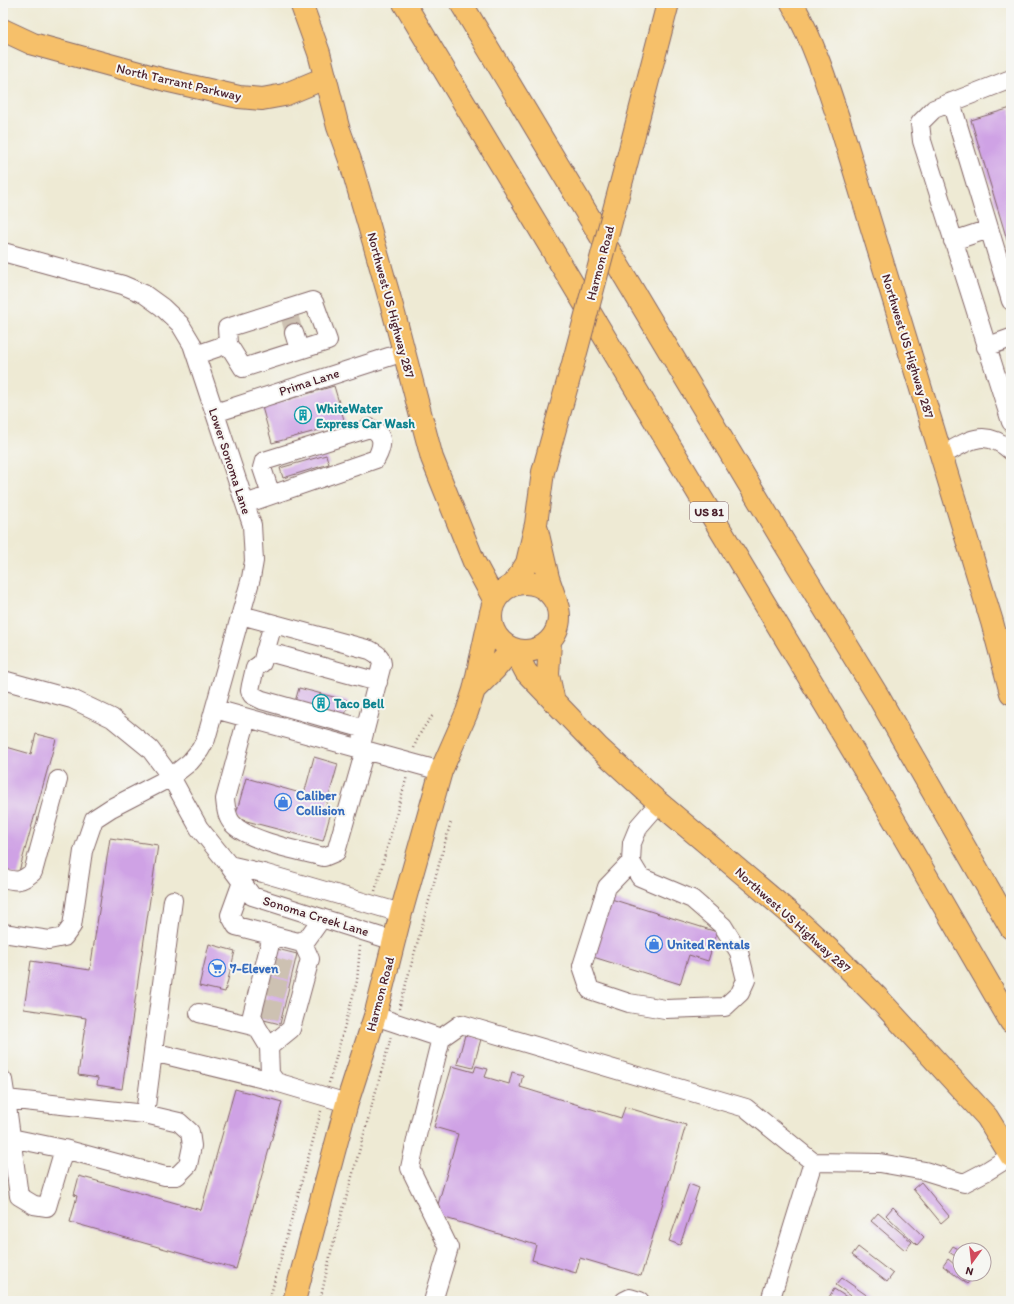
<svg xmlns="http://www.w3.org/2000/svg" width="1014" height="1304" viewBox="0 0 1014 1304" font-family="Itim,sans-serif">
<rect width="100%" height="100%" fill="#f6f6f2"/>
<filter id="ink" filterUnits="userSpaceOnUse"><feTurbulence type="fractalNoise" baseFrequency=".025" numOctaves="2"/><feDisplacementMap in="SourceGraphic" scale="8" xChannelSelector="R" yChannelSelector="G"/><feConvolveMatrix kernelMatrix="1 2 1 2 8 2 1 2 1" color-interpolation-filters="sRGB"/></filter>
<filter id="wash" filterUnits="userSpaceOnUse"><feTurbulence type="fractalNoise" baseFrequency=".012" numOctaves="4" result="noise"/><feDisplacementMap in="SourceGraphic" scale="16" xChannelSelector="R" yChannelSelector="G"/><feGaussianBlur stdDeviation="0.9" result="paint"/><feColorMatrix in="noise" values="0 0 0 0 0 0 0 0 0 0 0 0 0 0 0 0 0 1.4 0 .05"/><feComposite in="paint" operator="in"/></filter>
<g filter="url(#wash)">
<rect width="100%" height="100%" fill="#eeead4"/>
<g id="blocks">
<path fill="#cfa2e5" d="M 1011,108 L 1011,253 L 971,120 Z
M 334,386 L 345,423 L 272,443 L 262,407 Z
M 326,455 L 329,464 L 283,478 L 280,468 Z
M 299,688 L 349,701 L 344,719 L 294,705 Z
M 36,734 L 56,739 L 18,875 L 3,870 L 7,854 L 3,853 L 3,746 L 31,754 Z
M 314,757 L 338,764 L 325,810 L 331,812 L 323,841 L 235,818 L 246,778 L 304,794 Z
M 110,838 L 158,845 L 122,1089 L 97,1085 L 98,1078 L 78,1075 L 86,1018 L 24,1009 L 31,961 L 90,970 Z
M 608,898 L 717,932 L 708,961 L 689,955 L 680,984 L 590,956 Z
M 209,944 L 235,951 L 225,992 L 199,986 Z
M 277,949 L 297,954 L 280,1024 L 260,1019 Z
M 465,1035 L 481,1039 L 473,1068 L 457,1064 Z
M 452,1066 L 474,1072 L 476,1066 L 488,1069 L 485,1077 L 509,1084 L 512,1072 L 523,1075 L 520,1087 L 621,1118 L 625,1107 L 686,1125 L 641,1276 L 580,1258 L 576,1273 L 532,1260 L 536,1245 L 435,1215 L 458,1134 L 434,1127 Z
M 235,1089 L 282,1102 L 236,1269 L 70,1222 L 77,1196 L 74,1195 L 79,1176 L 201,1210 Z
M 921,1182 L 949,1216 L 941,1223 L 913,1189 Z
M 689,1184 L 699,1188 L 680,1245 L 669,1241 Z
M 893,1207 L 924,1237 L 917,1245 L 886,1215 Z
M 878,1213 L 912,1242 L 905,1250 L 871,1221 Z
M 953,1246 L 960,1250 L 960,1259 L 949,1252 Z
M 858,1247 L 893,1274 L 887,1282 L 852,1255 Z
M 948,1259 L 960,1269 L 960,1274 L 967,1274 L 972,1278 L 967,1284 L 943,1266 Z
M 842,1278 L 875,1301 L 858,1301 L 836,1285 Z
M 834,1289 L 853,1301 L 835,1301 L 829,1297 Z"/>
</g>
</g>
<g filter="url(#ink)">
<use href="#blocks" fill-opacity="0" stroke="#836666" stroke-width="1"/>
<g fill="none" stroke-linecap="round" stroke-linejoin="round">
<path stroke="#cdc1b2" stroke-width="18" stroke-dasharray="18 9" stroke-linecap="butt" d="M 290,318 L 294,333
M 273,966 L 293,972
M 268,985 L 288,991
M 263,1007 L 283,1012"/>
<g stroke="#836666" stroke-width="20">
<path id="minor" d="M 1011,79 L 934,109 L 920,123 L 922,141 L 1011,422
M 951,102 L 1011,301
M 953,241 L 989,229
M 3,252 L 123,285 L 144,294 L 162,307 L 180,324 L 192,344 L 252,525 L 254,561 L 251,578 L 206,739 L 200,750 L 190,762 L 171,777 L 111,808 L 94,819 L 83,851 L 72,926 L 64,937 L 49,940 L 3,933
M 294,333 L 299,349
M 986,347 L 1011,338
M 196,355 L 228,344 L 243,368 L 328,341 L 314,302 L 312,301 L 227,328 L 228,344
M 215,413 L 404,352
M 941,456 C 968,441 984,427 1011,451
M 245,504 L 376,459 C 383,446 385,434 370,428 L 264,461 L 262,468 L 271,495
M 241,615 L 370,650 C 377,654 381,656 382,664 L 360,749
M 273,624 L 262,663 L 255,668 L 251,685 L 250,691 L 252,695 L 262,700 L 365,729
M 265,651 L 378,682
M 3,680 L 72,699 L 112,718 L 150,749 L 171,777 L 199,828 L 229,865 L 252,896 L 394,941
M 215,709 L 441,771
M 247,718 L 225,799 C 226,807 226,816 232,823 C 247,841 301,851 324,857 L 336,852 L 365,750
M 631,862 L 607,887 L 582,966 L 590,990 L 629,1003 L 665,1009 L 725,1007 L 740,993 L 746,980 L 739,952 L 723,926 L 692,899 L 640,877 L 631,862 L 632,843 L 639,826 L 659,803
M 229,865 L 263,873 L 401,913
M 3,878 C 17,882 21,882 33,872 L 58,780
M 242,882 L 230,915 L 236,926 L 298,942 L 307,939 L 322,918
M 173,900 L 153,1052 L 276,1082
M 272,936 L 252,1015 L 257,1027 L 269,1047 L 270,1074 L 276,1082 L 347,1103
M 199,1013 L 257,1027
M 375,1016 L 441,1038 L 461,1024 L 746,1108 L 813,1162 L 770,1301
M 269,1047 L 291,1029 L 310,959 L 302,941
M 3,1080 L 6,1099
M 11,1138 L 64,1149 L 47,1207 L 34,1205 L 19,1196 L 6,1099 L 145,1114 L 153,1052
M 64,1149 L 165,1176 L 177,1176 L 188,1165 L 192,1146 L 190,1132 L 179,1122 L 145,1114
M 813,1162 L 880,1163 L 925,1171 L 964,1183 L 987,1171 L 1011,1156
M 434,1298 L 449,1248 L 410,1168 L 418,1131 L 441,1038
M 624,1301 L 630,1298 L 640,1301"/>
</g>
<g stroke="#836666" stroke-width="24">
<path id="major" d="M 301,3 L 319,53 L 338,127 L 350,160 L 370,229 L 393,310 L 432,458 L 474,562 L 495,601
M 792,3 C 814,42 828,87 842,130 L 992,622 L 1011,693
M 3,30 L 33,44 L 165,80 L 239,97 L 262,99 L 284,95 L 325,78
M 626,165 L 668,3
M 537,530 L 548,578 L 556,601
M491 617a34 34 0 1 1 68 0a34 34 0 1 1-68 0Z
M 514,584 L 527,563 L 536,524 L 543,472 L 574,360
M 550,642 L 548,675 L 554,702
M 514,649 L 526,672 L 598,747 L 659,803 L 792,915 L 834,954 L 877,997 L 987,1117 L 1011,1156
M 474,690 L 495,669 L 512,649
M 294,1301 L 347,1103 L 375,1016 L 401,913 L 441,771 L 467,712 L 474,690 L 491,612"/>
</g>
<g stroke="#836666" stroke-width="24">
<path id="highway" d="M 404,3 L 879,794 L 1011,1022
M 461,3 L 780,536 L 878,696 L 1011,928"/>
</g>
<path stroke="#836666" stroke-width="2.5" stroke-dasharray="1 3" stroke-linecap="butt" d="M 414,748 C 418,735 425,725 434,714
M 375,891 L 407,776
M 399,1009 L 451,821
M 329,1083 L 357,981 L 360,946
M 269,1301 L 321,1111
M 320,1301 L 331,1252 L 391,1037"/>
<use href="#minor" stroke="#fff" stroke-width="18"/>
<use href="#major" stroke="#f6c06b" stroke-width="22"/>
<use href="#highway" stroke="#f6c06b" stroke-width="22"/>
<g stroke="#836666" stroke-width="24" stroke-linecap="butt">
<path id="major-bridge" d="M 574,360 L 626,165"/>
</g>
<use href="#major-bridge" stroke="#f6c06b" stroke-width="22"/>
</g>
</g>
<defs>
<g id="building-ring" transform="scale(0.9)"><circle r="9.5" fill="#f6f6f2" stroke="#0f9aa8" stroke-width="1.5"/><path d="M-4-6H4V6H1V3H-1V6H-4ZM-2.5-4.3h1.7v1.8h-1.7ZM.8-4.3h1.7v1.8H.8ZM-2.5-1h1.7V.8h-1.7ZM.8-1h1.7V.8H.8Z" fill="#0f9aa8"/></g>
<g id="shop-ring" transform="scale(0.9)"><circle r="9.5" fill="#f6f6f2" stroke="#3f7fe0" stroke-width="1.5"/><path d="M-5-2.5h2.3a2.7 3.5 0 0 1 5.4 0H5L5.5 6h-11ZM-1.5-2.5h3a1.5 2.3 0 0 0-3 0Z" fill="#3f7fe0"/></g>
<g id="supermarket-ring" transform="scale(0.9)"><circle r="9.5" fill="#f6f6f2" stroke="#3f7fe0" stroke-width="1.5"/><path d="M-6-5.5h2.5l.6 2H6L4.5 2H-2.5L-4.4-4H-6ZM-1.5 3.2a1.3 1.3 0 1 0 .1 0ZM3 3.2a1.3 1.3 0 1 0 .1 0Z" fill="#3f7fe0"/></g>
</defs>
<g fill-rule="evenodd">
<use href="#building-ring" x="303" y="415"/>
<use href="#building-ring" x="321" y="703"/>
<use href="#shop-ring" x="283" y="802"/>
<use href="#shop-ring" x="654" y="944"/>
<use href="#supermarket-ring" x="217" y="968"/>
</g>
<g text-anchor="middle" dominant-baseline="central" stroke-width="4" stroke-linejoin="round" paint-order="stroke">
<rect fill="#f6f6f2" stroke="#7e6067" stroke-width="1" x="690" y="502" width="38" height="20" rx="3"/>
<g font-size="12" font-weight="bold" fill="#4a1f2b">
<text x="709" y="512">US 81</text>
</g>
<g font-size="13" fill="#4a1f2b" stroke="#f6f6f2">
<text transform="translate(179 82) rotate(13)">North Tarrant Parkway</text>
<text transform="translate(600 263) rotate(-75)">Harmon Road</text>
<text transform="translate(391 305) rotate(75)">Northwest US Highway 287</text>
<text transform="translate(908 346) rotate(73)">Northwest US Highway 287</text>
<text transform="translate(309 382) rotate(-18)">Prima Lane</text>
<text transform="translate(230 461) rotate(72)">Lower Sonoma Lane</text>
<text transform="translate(316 916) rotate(17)">Sonoma Creek Lane</text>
<text transform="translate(793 920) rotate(42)">Northwest US Highway 287</text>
<text transform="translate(380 994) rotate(-75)">Harmon Road</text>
</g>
<g font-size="13" font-weight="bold" fill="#0d838f" stroke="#f6f6f2" text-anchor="start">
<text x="316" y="408">WhiteWater<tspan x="316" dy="15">Express Car Wash</tspan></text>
<text x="334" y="703">Taco Bell</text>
</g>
<g font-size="13" font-weight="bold" fill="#366cbe" stroke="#f6f6f2" text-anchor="start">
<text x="296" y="795">Caliber<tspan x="296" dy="15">Collision</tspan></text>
<text x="667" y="944">United Rentals</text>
<text x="230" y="968">7-Eleven</text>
</g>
</g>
<rect width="1014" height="1304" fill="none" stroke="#f6f6f2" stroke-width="16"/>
<g transform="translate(972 1262) rotate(195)"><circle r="19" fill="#f6f6f2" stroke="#b1a0a2"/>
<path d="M0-3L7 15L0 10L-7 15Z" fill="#d1495b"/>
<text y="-6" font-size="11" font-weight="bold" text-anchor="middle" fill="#4a1f2b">N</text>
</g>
</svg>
